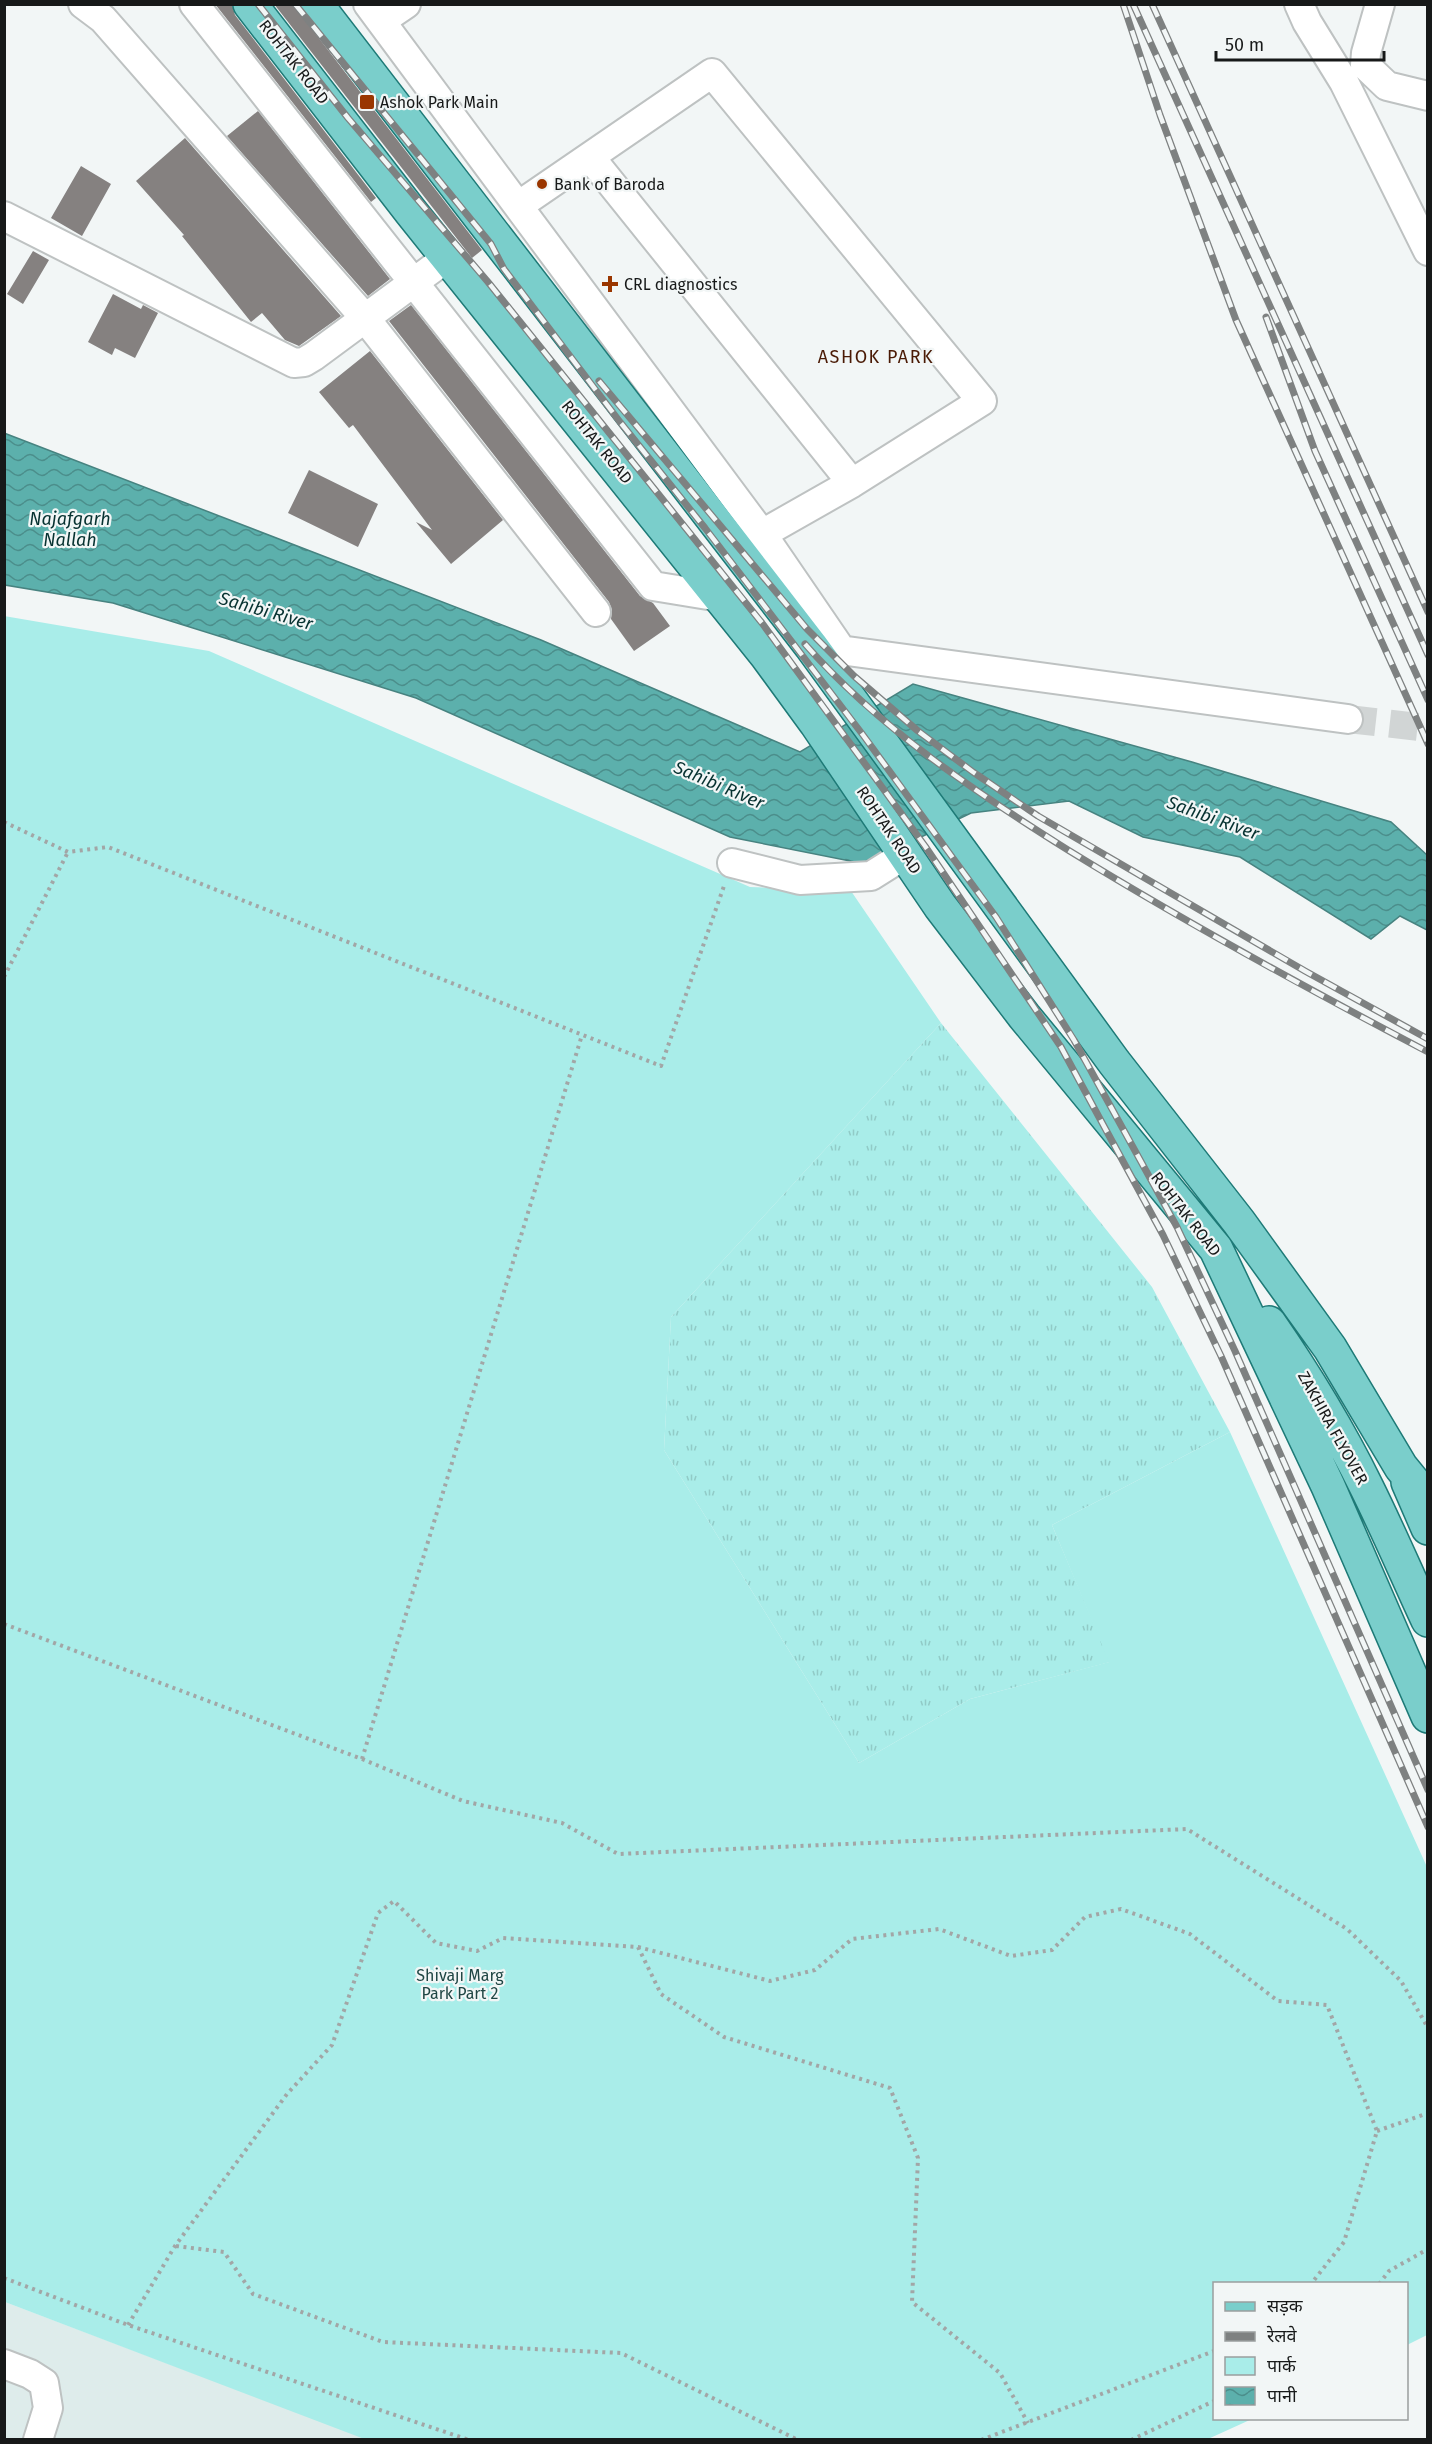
<svg xmlns="http://www.w3.org/2000/svg" width="1432" height="2444" viewBox="0 0 1432 2444" font-family="'Fira Sans','Noto Sans Devanagari',sans-serif">
<defs>
<pattern id="grass-tufts" width="24" height="20" patternUnits="userSpaceOnUse" patternTransform="scale(1.5)"><rect width="24" height="20" fill="#a9ede9"/><path d="M3 7l-1-3M5 7V3M7 7l1-3M15 17l-1-3M17 17v-4M19 17l1-3" fill="none" stroke="#91cbc7"/></pattern>
<pattern id="water-waves" width="16" height="10" patternUnits="userSpaceOnUse" patternTransform="scale(1.5)"><rect width="16" height="10" fill="#5cb0ac"/><path d="M0 5q4-4 8 0t8 0" fill="none" stroke="#4b8e8b"/></pattern>
</defs>
<rect width="100%" height="100%" fill="#f2f6f6"/>
<path fill="#deeceb" d="M 5,2302 L 367,2439 L 5,2439 Z"/>
<path fill="url(#grass-tufts)" d="M 941,1023 L 1152,1287 L 1230,1432 L 1052,1525 L 1110,1662 L 970,1699 L 859,1763 L 664,1450 L 671,1317 Z"/>
<path fill="#a9ede9" d="M 4,616 L 209,651 L 750,887 L 851,891 L 941,1023 L 671,1317 L 664,1450 L 859,1763 L 970,1699 L 1109,1662 L 1052,1525 L 1230,1432 L 1427,1867 L 1427,2335 L 1407,2345 L 1406,2284 L 1214,2284 L 1214,2418 L 1252,2419 L 1208,2439 L 367,2440 L 5,2302 Z"/>
<path fill="url(#water-waves)" stroke="#478380" stroke-width="1.5" d="M 4,433 L 541,640 L 800,752 L 913,684 L 1192,762 L 1391,822 L 1427,855 L 1427,930 L 1400,916 L 1371,939 L 1240,857 L 1143,837 L 1069,801 L 971,813 L 865,864 L 730,837 L 416,698 L 113,603 L 5,585 Z"/>
<path fill="#858180" d="M 215,4 L 232,4 L 235,15 L 376,198 L 371,202 Z
M 274,4 L 298,4 L 301,15 L 482,250 L 472,258 Z
M 258,111 L 390,279 L 368,296 L 227,136 Z
M 185,138 L 341,316 L 299,346 L 285,340 L 262,313 L 251,322 L 182,236 L 184,235 L 136,181 Z
M 81,166 L 111,184 L 82,236 L 51,218 Z
M 33,251 L 49,260 L 23,304 L 7,294 Z
M 113,294 L 141,309 L 143,305 L 158,313 L 135,358 L 115,348 L 112,355 L 88,342 Z
M 411,305 L 640,596 L 653,603 L 670,626 L 634,651 L 611,619 L 612,610 L 609,602 L 389,321 Z
M 370,351 L 503,520 L 451,564 L 416,522 L 432,530 L 353,425 L 349,428 L 319,392 Z
M 309,470 L 378,504 L 358,547 L 288,513 Z"/>
<g fill="none" stroke-linecap="round" stroke-linejoin="round">
<path stroke="#d1d5d5" stroke-width="28" stroke-dasharray="28 14" stroke-linecap="butt" d="M 1348,719 L 1428,728"/>
<g stroke="#bec2c2" stroke-width="32">
<path id="minor" d="M 83,4 L 103,19 L 365,318 L 596,612
M 194,4 L 653,586 L 720,597
M 368,4 L 518,206 L 712,73 L 982,401 L 852,483 L 762,534
M 1299,4 L 1307,22 L 1344,82 L 1428,251
M 1380,4 L 1366,53 L 1365,65 L 1387,86 L 1428,96
M 381,21 L 406,4
M 590,157 L 852,483
M 518,206 L 762,534 L 842,651
M 4,216 L 294,363 L 304,362 L 314,356 L 448,257
M 825,648 L 1348,719
M 732,863 L 800,880 L 871,876 L 906,854
M 4,2364 L 30,2374 L 44,2383 L 48,2408 L 38,2440"/>
</g>
<g stroke="#1e7a77" stroke-width="36">
<path id="major" d="M 250,4 L 411,212 L 767,656 L 816,723 L 940,906 L 1024,1016 L 1216,1249 L 1328,1486 L 1428,1716
M 316,4 L 811,646 L 1114,1062 L 1239,1222 L 1330,1348 L 1401,1467 L 1428,1500
M 1269,1323 C 1305,1375 1338,1429 1366,1486 C 1388,1530 1407,1575 1428,1620
M 1408,1482 L 1428,1528"/>
</g>
<path stroke="#a2a6a6" stroke-width="4" stroke-dasharray="3 4.5" stroke-linecap="butt" d="M 4,822 L 68,852 L 108,847 L 661,1066 L 724,886
M 4,977 L 68,852
M 4,1624 L 362,1759 L 582,1035
M 362,1759 L 463,1801 L 562,1823 L 618,1854 L 1187,1829 L 1347,1929 L 1401,1981 L 1428,2028
M 638,1947 L 661,1994 L 724,2037 L 890,2088 L 918,2158 L 912,2302 L 1000,2373 L 1028,2423
M 1377,2131 L 1428,2113
M 176,2246 L 224,2252 L 253,2294 L 383,2342 L 621,2353 L 798,2440
M 4,2278 L 128,2325 L 469,2440
M 1379,2284 L 1389,2271 L 1428,2249
M 128,2325 L 175,2246 L 287,2094 L 332,2045 L 378,1913 L 394,1901 L 436,1943 L 477,1951 L 503,1938 L 638,1947 L 770,1981 L 815,1970 L 852,1939 L 939,1929 L 1011,1956 L 1052,1950 L 1085,1917 L 1121,1909 L 1190,1934 L 1278,2001 L 1327,2005 L 1377,2131 L 1344,2242 L 1311,2284
M 981,2440 L 1214,2351
M 1131,2440 L 1214,2401"/>
<use href="#minor" stroke="#fff" stroke-width="28"/>
<use href="#major" stroke="#7acecb" stroke-width="33"/>
<g stroke="#7e8181" stroke-width="7">
<path id="rail" d="M 258,4 L 348,118 L 488,282 L 762,623 L 925,846 L 1061,1047 L 1163,1235 L 1221,1356 L 1428,1827
M 295,4 L 491,244 L 504,269 L 620,422 L 705,528 L 863,735 L 996,917 L 1074,1040 L 1177,1227 L 1235,1351 L 1428,1790
M 1123,4 L 1160,115 L 1236,320 L 1428,744
M 1133,4 L 1428,655
M 1152,4 L 1428,612
M 1266,317 L 1315,451 L 1428,700
M 599,381 L 807,629 L 854,676 L 918,731 L 973,772 L 1038,816 L 1305,971 L 1428,1039
M 805,644 C 879,728 974,791 1068,850 C 1185,922 1306,988 1428,1052"/>
</g>
<use href="#rail" stroke="#f2f6f6" stroke-width="4.5" stroke-dasharray="14" stroke-linecap="butt"/>
</g>
<g fill="#9a3600" stroke="#f2f6f6" stroke-width="2">
<rect x="359" y="94" width="16" height="16" rx="3"/>
<circle cx="542" cy="184" r="6"/>
<path d="M607 275h6v6h6v6h-6v6h-6v-6h-6v-6h6z"/>
</g>
<g text-anchor="middle" dominant-baseline="central" stroke-width="4.5" stroke-linejoin="round" paint-order="stroke">
<g font-size="16" fill="#171919" stroke="#f2f6f6">
<text transform="translate(294 62) rotate(52)">ROHTAK ROAD</text>
<text transform="translate(597 442) rotate(51)">ROHTAK ROAD</text>
<text transform="translate(889 830) rotate(56)">ROHTAK ROAD</text>
<text transform="translate(1186 1214) rotate(52)">ROHTAK ROAD</text>
<text transform="translate(1333 1428) rotate(61)">ZAKHIRA FLYOVER</text>
</g>
<g font-size="16" fill="#171919" stroke="#f2f6f6" text-anchor="start">
<text x="380" y="102">Ashok Park Main</text>
<text x="554" y="184">Bank of Baroda</text>
<text x="624" y="284">CRL diagnostics</text>
</g>
<g font-size="16" fill="#1f4644" stroke="#f2f6f6">
<text x="460" y="1975">Shivaji Marg<tspan x="460" dy="18">Park Part 2</tspan></text>
</g>
<g font-size="18" letter-spacing="1.5" fill="#4a1a05" stroke="#f2f6f6">
<text x="876" y="357">ASHOK PARK</text>
</g>
<g font-size="18" font-style="italic" fill="#073231" stroke="#f2f6f6">
<text x="70" y="519">Najafgarh<tspan x="70" dy="21">Nallah</tspan></text>
<text transform="translate(266 611) rotate(16)">Sahibi River</text>
<text transform="translate(719 785) rotate(23)">Sahibi River</text>
<text transform="translate(1213 818) rotate(20)">Sahibi River</text>
</g>
</g>
<rect width="1432" height="2444" fill="none" stroke="#171919" stroke-width="12"/>
<rect x="1213" y="2282" width="195" height="138" fill="#f2f6f6" stroke="#9a9e9e" stroke-width="1.5"/>
<rect x="1225" y="2302" width="30" height="9" fill="#7acecb" stroke="#9a9e9e" stroke-width="1.5"/>
<text x="1267" y="2312" font-size="18" fill="#171919">सड़क</text>
<rect x="1225" y="2332" width="30" height="9" fill="#7e8181" stroke="#9a9e9e" stroke-width="1.5"/>
<text x="1267" y="2342" font-size="18" fill="#171919">रेलवे</text>
<rect x="1225" y="2357" width="30" height="18" fill="#a9ede9" stroke="#9a9e9e" stroke-width="1.5"/>
<text x="1267" y="2372" font-size="18" fill="#171919">पार्क</text>
<rect x="1225" y="2387" width="30" height="18" fill="url(#water-waves)" stroke="#9a9e9e" stroke-width="1.5"/>
<text x="1267" y="2402" font-size="18" fill="#171919">पानी</text>
<path d="M1216 51v9h168v-9" fill="none" stroke="#171919" stroke-width="3"/>
<text x="1225" y="51" font-size="18" fill="#171919" stroke="#f2f6f6" stroke-width="4.5" paint-order="stroke">50 m</text>
</svg>
